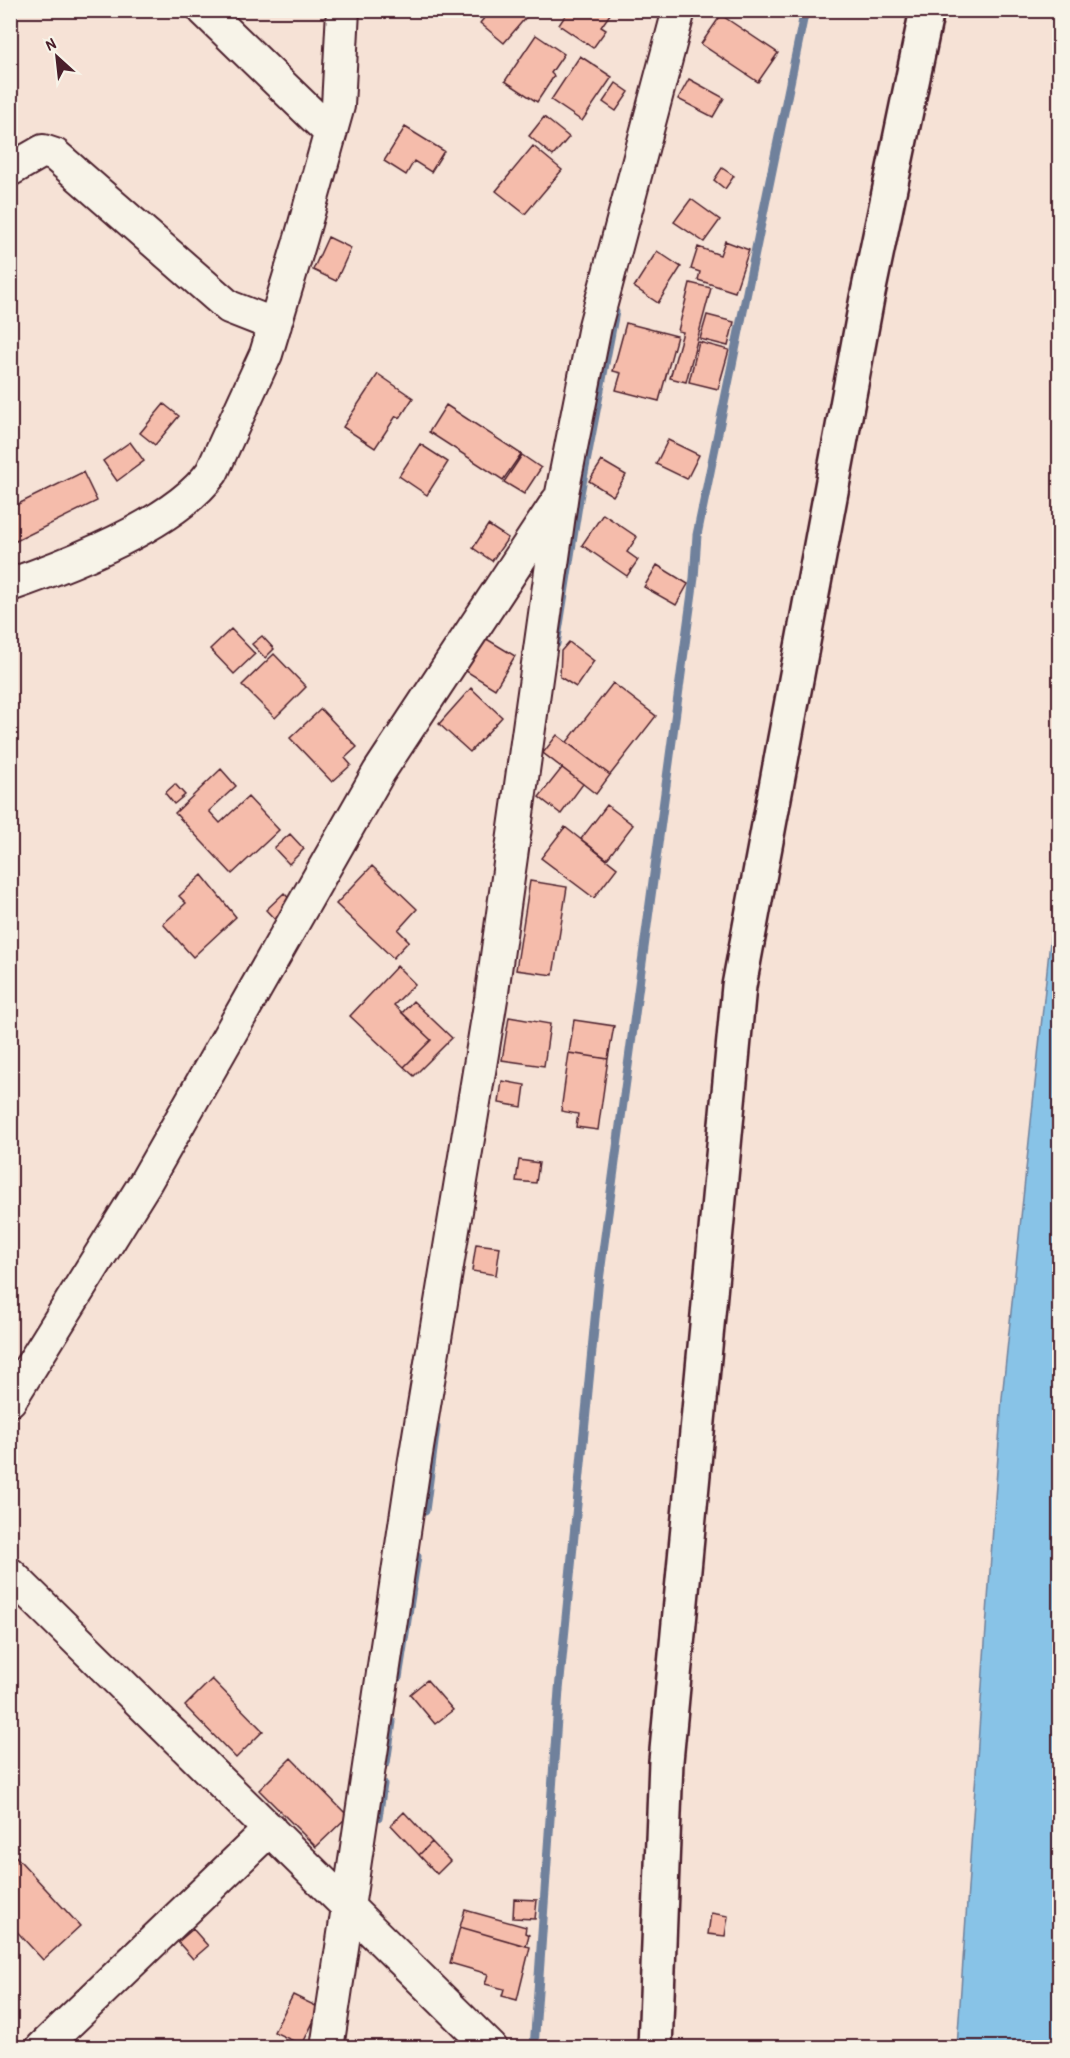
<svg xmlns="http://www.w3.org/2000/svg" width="1070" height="2058" viewBox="0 0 1070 2058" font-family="'Patrick Hand',sans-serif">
<rect width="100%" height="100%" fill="#f6e2d6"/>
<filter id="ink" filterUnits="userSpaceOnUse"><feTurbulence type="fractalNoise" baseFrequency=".0167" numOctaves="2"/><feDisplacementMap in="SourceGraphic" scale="12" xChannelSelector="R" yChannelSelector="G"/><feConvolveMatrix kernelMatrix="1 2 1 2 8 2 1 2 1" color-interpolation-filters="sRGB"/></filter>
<g filter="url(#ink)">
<path fill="#88c3e7" stroke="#6f819c" stroke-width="1.5" d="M 1059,856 L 1059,2047 L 957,2047 L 1002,1398 Z"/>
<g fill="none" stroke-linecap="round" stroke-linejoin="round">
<path stroke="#6f819c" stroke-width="9" d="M 556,644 L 579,499 L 615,312
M 425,1511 L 436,1427
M 398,1678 L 417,1556
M 386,1763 L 392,1722
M 378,1818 L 383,1784
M 534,2048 L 559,1690 L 598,1288 L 694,578 L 697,535 L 805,10"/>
</g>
<path fill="#f5bcab" stroke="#4a1f2b" stroke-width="1.5" d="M 491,10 L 520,10 L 527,16 L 504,43 L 480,23 Z
M 569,10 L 613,10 L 601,27 L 606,30 L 593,48 L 559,25 Z
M 721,15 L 778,53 L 758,82 L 701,44 Z
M 536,35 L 564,54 L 551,73 L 554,76 L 537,102 L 505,81 Z
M 580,56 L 612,77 L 582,121 L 551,100 Z
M 689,79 L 724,98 L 713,117 L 678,99 Z
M 616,83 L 629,92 L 616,111 L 603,102 Z
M 544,117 L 569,137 L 553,156 L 529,136 Z
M 405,127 L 444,151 L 431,172 L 414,161 L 406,175 L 384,161 Z
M 533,146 L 562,170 L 525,214 L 496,191 Z
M 722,168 L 734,176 L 725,189 L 714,180 Z
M 691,199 L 720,220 L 704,242 L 674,222 Z
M 328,237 L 351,248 L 336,281 L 313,270 Z
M 725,241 L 749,250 L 735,292 L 698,280 L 700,272 L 691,269 L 698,247 L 720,255 Z
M 657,251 L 681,267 L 658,303 L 634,287 Z
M 690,283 L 711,288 L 686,382 L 670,378 L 683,332 L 678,331 Z
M 707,315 L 734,322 L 728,346 L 700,339 Z
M 626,323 L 677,336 L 659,401 L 616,390 L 621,373 L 613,371 Z
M 699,342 L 729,350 L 718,389 L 689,382 Z
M 378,374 L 413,398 L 400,418 L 396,416 L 375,448 L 343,427 Z
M 164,404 L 179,416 L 155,445 L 140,433 Z
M 446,405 L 521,454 L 503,480 L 429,432 Z
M 668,440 L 699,455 L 687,479 L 656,464 Z
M 130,442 L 144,461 L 117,481 L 103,461 Z
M 420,444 L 448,462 L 427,495 L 399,476 Z
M 522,455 L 541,468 L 524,494 L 504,482 Z
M 602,461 L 626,475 L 613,496 L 589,481 Z
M 83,472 L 97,501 L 10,544 L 10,508 Z
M 603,514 L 637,537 L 627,552 L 638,560 L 627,576 L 582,545 Z
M 488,525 L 508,538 L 492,561 L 473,548 Z
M 657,565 L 688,584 L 676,605 L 644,587 Z
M 231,629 L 255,654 L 234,674 L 210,649 Z
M 262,636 L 274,649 L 265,658 L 252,644 Z
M 485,638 L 515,656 L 495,689 L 466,671 Z
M 569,642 L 594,661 L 576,687 L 560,677 L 561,651 Z
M 274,654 L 306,687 L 275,718 L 242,685 Z
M 613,683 L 656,716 L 610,775 L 567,742 Z
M 471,688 L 502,717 L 470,752 L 439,724 Z
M 321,709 L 357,747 L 345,758 L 351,765 L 332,782 L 290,738 Z
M 557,735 L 610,775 L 596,794 L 543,753 Z
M 562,768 L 583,784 L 561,814 L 539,797 Z
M 221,769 L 236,786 L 209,811 L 220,823 L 248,797 L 279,830 L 232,874 L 175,813 Z
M 175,784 L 185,795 L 174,804 L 165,793 Z
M 607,805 L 633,825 L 607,859 L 581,839 Z
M 565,827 L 617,868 L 594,898 L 541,858 Z
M 290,834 L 304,849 L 289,864 L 274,848 Z
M 372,866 L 417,909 L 398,930 L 409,941 L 393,958 L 336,904 Z
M 202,875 L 236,917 L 193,957 L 163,924 L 186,903 L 179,896 Z
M 530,881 L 567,887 L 553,975 L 516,970 Z
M 284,893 L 294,904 L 283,928 L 266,910 Z
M 397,966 L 415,984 L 394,1005 L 431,1040 L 404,1067 L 350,1016 Z
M 413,1001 L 452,1038 L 414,1076 L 404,1067 L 431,1040 L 402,1013 Z
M 509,1017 L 550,1024 L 544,1066 L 502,1060 Z
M 574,1020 L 614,1026 L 608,1059 L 569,1053 Z
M 569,1053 L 608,1059 L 598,1130 L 576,1127 L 578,1114 L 561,1111 Z
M 502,1081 L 525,1085 L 522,1107 L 499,1103 Z
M 519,1160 L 539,1163 L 536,1183 L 516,1181 Z
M 476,1244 L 500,1247 L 496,1275 L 472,1271 Z
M 212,1679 L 263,1731 L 236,1758 L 185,1706 Z
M 427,1680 L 453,1710 L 435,1724 L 410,1694 Z
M 291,1758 L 348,1816 L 316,1847 L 259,1790 Z
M 404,1812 L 432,1842 L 419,1855 L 391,1825 Z
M 432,1842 L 450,1861 L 437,1874 L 419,1855 Z
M 10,1850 L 80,1926 L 43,1960 L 10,1924 Z
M 514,1899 L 537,1900 L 535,1919 L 513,1918 Z
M 465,1910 L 526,1927 L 525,1933 L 529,1935 L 526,1946 L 460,1927 Z
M 711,1913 L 728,1916 L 725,1936 L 708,1934 Z
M 460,1927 L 530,1947 L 517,2000 L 502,1996 L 504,1989 L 485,1984 L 488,1974 L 450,1963 Z
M 193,1929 L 208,1946 L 193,1959 L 178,1942 Z
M 293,1995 L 320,2008 L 302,2045 L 274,2032 Z"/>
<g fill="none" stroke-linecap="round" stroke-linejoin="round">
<g stroke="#4a1f2b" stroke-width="36">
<path id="street" d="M 204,10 L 330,132
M 10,170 L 43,151 L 55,155 L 229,307 L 275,325
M 10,585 C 70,564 175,524 212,472 L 266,354 L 301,238 L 338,106 L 343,10
M 10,1400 L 145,1183 L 379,772 L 557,502
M 10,1574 L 491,2048
M 42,2048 L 270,1829
M 327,2048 L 413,1472 L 491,999 L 562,493 L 595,326 L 679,10"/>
</g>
<g stroke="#4a1f2b" stroke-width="38">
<path id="secondary" d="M 655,2048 L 666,1761 L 739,986 L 867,298 L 927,10"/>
</g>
<use href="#street" stroke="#f7f3e8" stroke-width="32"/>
<use href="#secondary" stroke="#f7f3e8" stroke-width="33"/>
</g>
</g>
<rect width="1070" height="2058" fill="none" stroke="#f7f3e8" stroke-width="36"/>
<rect x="18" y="18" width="1034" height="2022" fill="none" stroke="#4a1f2b" stroke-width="2" filter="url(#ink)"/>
<g transform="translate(57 57) rotate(333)" stroke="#f7f3e8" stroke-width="4.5" paint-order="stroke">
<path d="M0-4.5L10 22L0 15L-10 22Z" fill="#4a1f2b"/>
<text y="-9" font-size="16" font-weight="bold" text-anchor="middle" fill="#4a1f2b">N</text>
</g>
</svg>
